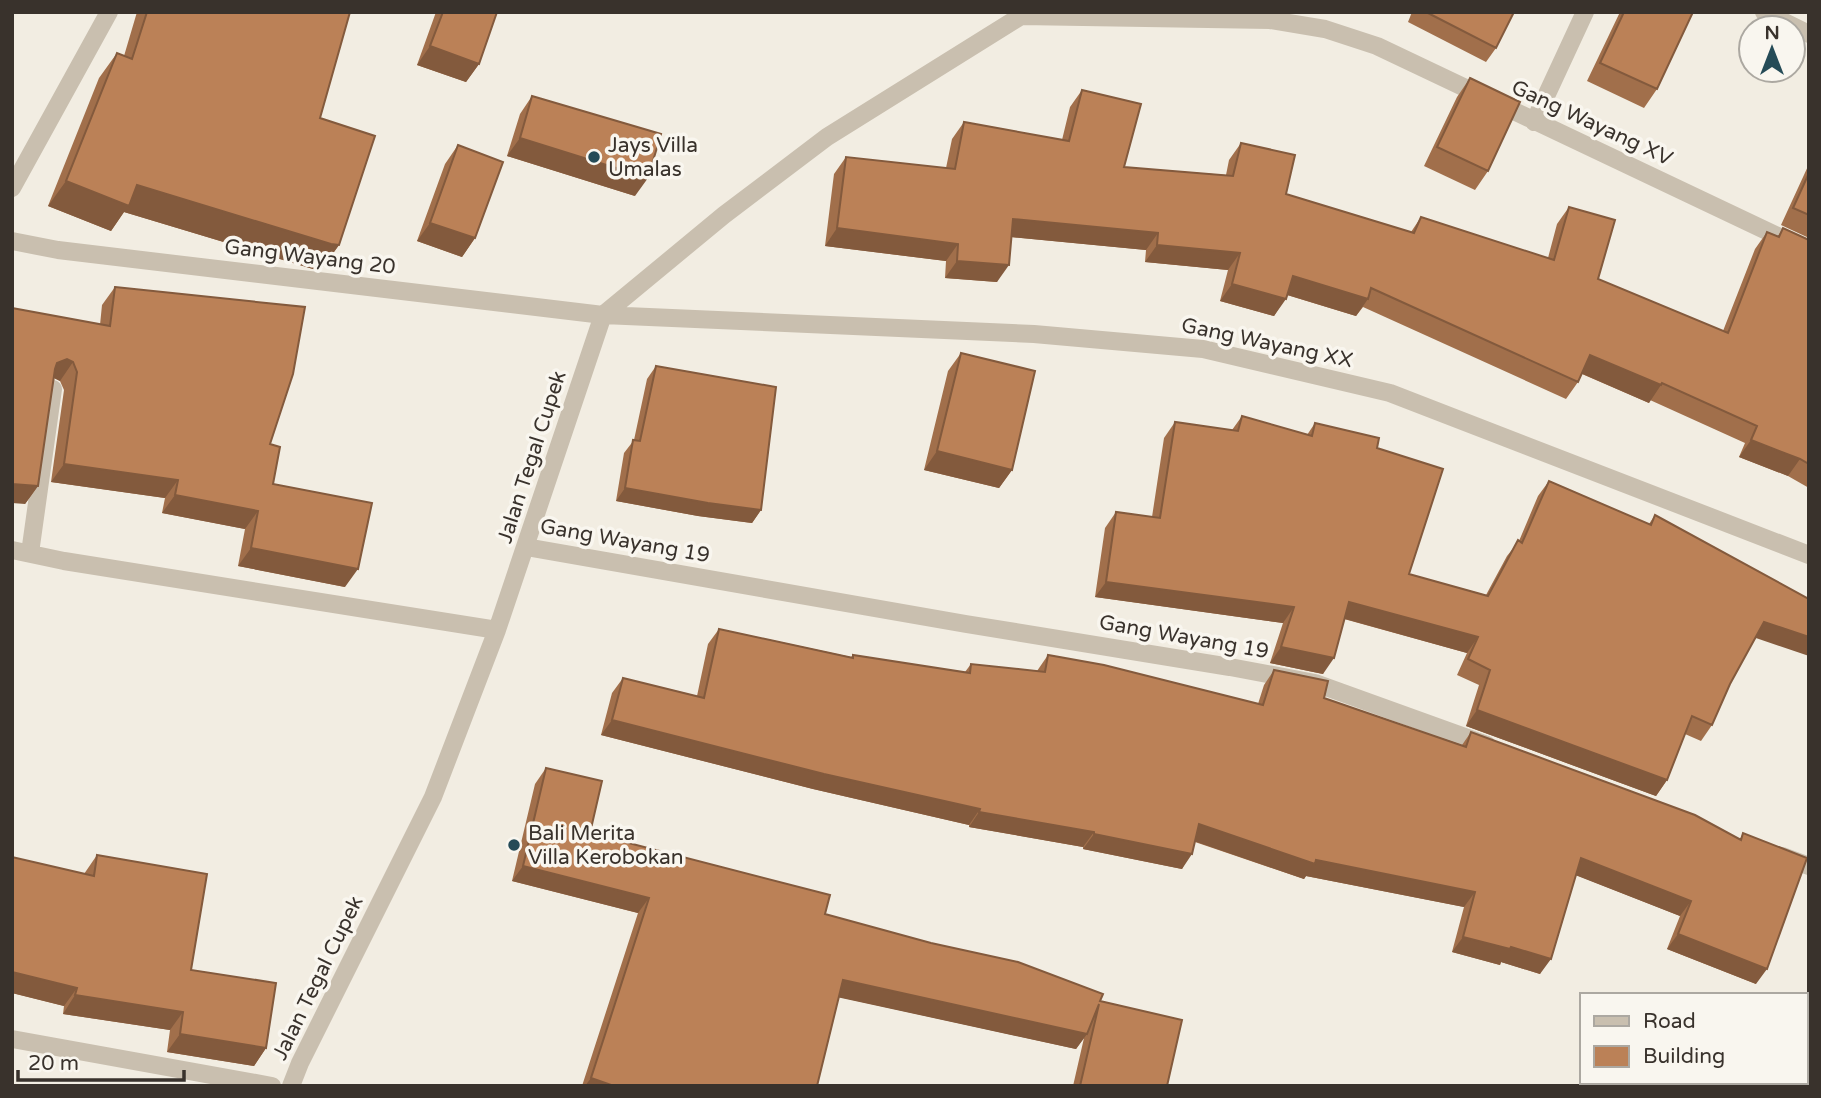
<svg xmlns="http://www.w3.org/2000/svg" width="1821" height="1098" viewBox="0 0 1821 1098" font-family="'Varela Round',sans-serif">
<rect width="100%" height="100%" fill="#f2ede2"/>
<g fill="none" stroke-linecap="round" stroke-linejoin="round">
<path stroke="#c9bfaf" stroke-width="18" d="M 1764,12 L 1809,34
M 1021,16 L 1270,20 L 1325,29 L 1377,46 L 1809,251
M 1534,122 L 1585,12
M 12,188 L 109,12
M 12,241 L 58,250 L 603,315 L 1034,334 L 1203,349 L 1390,393 L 1809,555
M 526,547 L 966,624 L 1230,667 L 1315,683 L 1487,745
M 12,550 L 64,561 L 497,630
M 30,553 L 53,389
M 1782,856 L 1809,866
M 12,1039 L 272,1086
M 291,1086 L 300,1063 L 433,797 L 497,630 L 603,315 L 724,215 L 827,137 L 1021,16 L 1024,12"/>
</g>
<path fill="#a16f4b" d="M 137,12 L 350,12 L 320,118 L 339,245 L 321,270 L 313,269 L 124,212 L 111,231 L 48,206 L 99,78 L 117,53 L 124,56 Z
M 436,12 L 497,12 L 479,64 L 466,82 L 417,65 Z
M 1412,12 L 1514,12 L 1496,48 L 1486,62 L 1408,22 Z
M 1620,12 L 1693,12 L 1657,89 L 1644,108 L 1587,81 Z
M 1470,78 L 1488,171 L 1475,190 L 1424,166 L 1457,97 Z
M 1082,90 L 1124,167 L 1226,175 L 1229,160 L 1241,143 L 1286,194 L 1411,232 L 1421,217 L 1548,258 L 1557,224 L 1569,207 L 1598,279 L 1723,331 L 1755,249 L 1767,232 L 1778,236 L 1783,228 L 1809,240 L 1809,488 L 1788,476 L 1739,457 L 1745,443 L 1650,400 L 1649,403 L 1582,374 L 1578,382 L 1566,399 L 1363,307 L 1356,316 L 1287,295 L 1274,316 L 1220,301 L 1228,270 L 1145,262 L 1146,250 L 1011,237 L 997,282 L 945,278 L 946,261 L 825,246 L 834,174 L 846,157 L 946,168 L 952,139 L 964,122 L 1062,140 L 1070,107 Z
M 532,96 L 635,196 L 507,156 L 520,114 Z
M 458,145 L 475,238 L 462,257 L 417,241 L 445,164 Z
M 1809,164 L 1809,238 L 1781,225 Z
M 115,287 L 270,444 L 273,484 L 345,587 L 238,566 L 245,529 L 162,513 L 165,498 L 51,482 L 64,390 L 60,381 L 54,378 L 38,486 L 25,504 L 12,308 L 100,325 L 102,305 Z
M 961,353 L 1012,470 L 999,488 L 924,470 L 948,371 Z
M 656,366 L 761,510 L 752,523 L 698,516 L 616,501 L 624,453 L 634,440 L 647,379 Z
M 1242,416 L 1307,435 L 1315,423 L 1377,448 L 1409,574 L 1486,595 L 1507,556 L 1519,541 L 1538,496 L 1549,481 L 1649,524 L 1655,515 L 1755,638 L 1730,684 L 1712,725 L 1701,741 L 1685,734 L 1667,780 L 1656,796 L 1466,726 L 1479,685 L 1457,675 L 1467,653 L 1344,619 L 1323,674 L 1270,663 L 1283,623 L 1095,597 L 1105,528 L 1116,512 L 1152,517 L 1164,438 L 1175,422 L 1232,430 Z
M 719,629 L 851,657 L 853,655 L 965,672 L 971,664 L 1037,671 L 1048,655 L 1258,704 L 1264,685 L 1274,670 L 1324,698 L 1462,745 L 1471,732 L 1740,839 L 1743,833 L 1756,984 L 1667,949 L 1680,916 L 1576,875 L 1540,974 L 1501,962 L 1500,965 L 1452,952 L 1464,907 L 1306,876 L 1304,879 L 1195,842 L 1182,869 L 1083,849 L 1083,847 L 969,827 L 969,825 L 813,789 L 601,735 L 612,693 L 623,678 L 697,696 L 708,644 Z
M 546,768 L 590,833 L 825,914 L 1100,1001 L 1167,1086 L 1073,1086 L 1084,1038 L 1076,1049 L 839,997 L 817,1086 L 582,1086 L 638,913 L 512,881 L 535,784 Z
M 97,855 L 191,970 L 266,1048 L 254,1066 L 167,1052 L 170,1030 L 63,1014 L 64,1006 L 12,993 L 12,857 L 84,874 Z"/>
<path fill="#835a3d" d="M 430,46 L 479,64 L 466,82 L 417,65 Z
M 520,138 L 648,178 L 635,196 L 507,156 Z
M 66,181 L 137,185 L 339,245 L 321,270 L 313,269 L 124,212 L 111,231 L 48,206 Z
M 1013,219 L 1158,233 L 1146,250 L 1001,236 Z
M 430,223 L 475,238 L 462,257 L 417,241 Z
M 837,228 L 958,244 L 946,261 L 825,246 Z
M 1157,245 L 1240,253 L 1228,270 L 1145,262 Z
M 957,261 L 1009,265 L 997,282 L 945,278 Z
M 1293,276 L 1368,299 L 1356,316 L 1281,293 Z
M 1232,284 L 1286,299 L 1274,316 L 1220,301 Z
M 1590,355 L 1661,385 L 1649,403 L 1578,372 Z
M 67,359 L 73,362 L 60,381 L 54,378 L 45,382 L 57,363 Z
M 1751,440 L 1800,459 L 1788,476 L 1739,457 Z
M 937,451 L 1012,470 L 999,488 L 924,470 Z
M 64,464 L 178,480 L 165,498 L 51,482 Z
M 12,484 L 38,486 L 25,504 L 12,503 Z
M 625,488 L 761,510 L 752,523 L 698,516 L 616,501 Z
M 175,495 L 258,511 L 245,529 L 162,513 Z
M 251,548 L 358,569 L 345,587 L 238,566 Z
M 1106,582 L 1294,607 L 1283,623 L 1095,597 Z
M 1349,602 L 1478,637 L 1467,653 L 1338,617 Z
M 1764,622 L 1809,637 L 1809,656 L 1753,637 Z
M 1281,647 L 1334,658 L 1323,674 L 1270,663 Z
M 1477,710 L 1667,780 L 1656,796 L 1466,726 Z
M 612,720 L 980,809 L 969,825 L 813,789 L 601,735 Z
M 979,812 L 1094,832 L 1083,847 L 969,827 Z
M 1199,824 L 1316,860 L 1475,892 L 1464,907 L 1306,876 L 1304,879 L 1188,839 Z
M 1094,834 L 1192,854 L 1182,869 L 1083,849 Z
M 1581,858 L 1691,901 L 1680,916 L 1570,873 Z
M 523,866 L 649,898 L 638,913 L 512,881 Z
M 1678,934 L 1767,969 L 1756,984 L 1667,949 Z
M 1463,937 L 1511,947 L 1551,959 L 1540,974 L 1501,962 L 1500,965 L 1452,952 Z
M 12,972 L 77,988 L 64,1006 L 12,993 Z
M 843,980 L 1087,1034 L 1076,1049 L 832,996 Z
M 75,995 L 183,1012 L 170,1030 L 63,1014 Z
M 180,1034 L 266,1048 L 254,1066 L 167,1052 Z
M 591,1078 L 614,1086 L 585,1086 Z"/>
<path fill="#bb8157" stroke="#835a3d" stroke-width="2" d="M 147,12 L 350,12 L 320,118 L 375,136 L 339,245 L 331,244 L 137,185 L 129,206 L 66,181 L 117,53 L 132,59 Z
M 443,12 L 497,12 L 479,64 L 430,46 Z
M 1426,12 L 1514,12 L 1496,48 Z
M 1624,12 L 1693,12 L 1657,89 L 1600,63 Z
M 1470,78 L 1520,102 L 1488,171 L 1437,147 Z
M 1082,90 L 1141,104 L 1124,167 L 1233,176 L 1241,143 L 1295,155 L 1286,194 L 1414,233 L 1421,217 L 1554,260 L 1569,207 L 1615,220 L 1598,279 L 1728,333 L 1767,232 L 1779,237 L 1783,228 L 1809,240 L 1809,464 L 1800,459 L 1751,440 L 1757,426 L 1662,383 L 1661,385 L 1590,355 L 1578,382 L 1371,288 L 1368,299 L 1293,276 L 1286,299 L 1232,284 L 1240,253 L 1157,245 L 1158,233 L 1013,219 L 1009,265 L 957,261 L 958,244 L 837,228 L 846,157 L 955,169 L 964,122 L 1069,141 Z
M 532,96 L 661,134 L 648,178 L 520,138 Z
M 458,145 L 503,162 L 475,238 L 430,223 Z
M 1809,173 L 1809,215 L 1793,208 Z
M 115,287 L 305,307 L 293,374 L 270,444 L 280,447 L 273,484 L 372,503 L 358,569 L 251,548 L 258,511 L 175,495 L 178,480 L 64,464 L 77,372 L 73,362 L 67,359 L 57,363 L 55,369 L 38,486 L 12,484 L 12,308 L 110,326 Z
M 961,353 L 1035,371 L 1012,470 L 937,451 Z
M 656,366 L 776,387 L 761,510 L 708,503 L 625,488 L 633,440 L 640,441 Z
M 1242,416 L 1312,436 L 1315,423 L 1379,438 L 1377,448 L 1443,469 L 1409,574 L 1488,596 L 1518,540 L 1522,543 L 1549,481 L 1651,525 L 1655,515 L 1809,599 L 1809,637 L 1764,622 L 1730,684 L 1712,725 L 1692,716 L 1667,780 L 1477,710 L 1490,670 L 1468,659 L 1478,637 L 1349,602 L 1334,658 L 1281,647 L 1294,607 L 1106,582 L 1116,512 L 1160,518 L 1175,422 L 1238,431 Z
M 719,629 L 853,658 L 853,655 L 970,673 L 971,664 L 1045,672 L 1048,655 L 1104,665 L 1263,705 L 1274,670 L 1328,681 L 1324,698 L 1466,747 L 1471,732 L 1695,815 L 1741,840 L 1743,833 L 1807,858 L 1767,969 L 1678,934 L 1691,901 L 1581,858 L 1551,959 L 1511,947 L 1510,949 L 1463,937 L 1475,892 L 1316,860 L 1315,864 L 1199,824 L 1192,854 L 1094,834 L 1094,832 L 979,812 L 980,809 L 824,774 L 612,720 L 623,678 L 704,698 Z
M 546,768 L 602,781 L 590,833 L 830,895 L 825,914 L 931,943 L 1018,962 L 1103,994 L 1100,1001 L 1182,1020 L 1167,1086 L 1080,1086 L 1099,1004 L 1087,1034 L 843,980 L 817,1086 L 614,1086 L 591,1078 L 649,898 L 523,866 Z
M 97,855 L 207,874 L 191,970 L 276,983 L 266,1048 L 180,1034 L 183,1012 L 75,995 L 77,988 L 12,972 L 12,857 L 94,876 Z"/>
<g fill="#254b57" stroke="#f9f6ef" stroke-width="2.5">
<circle cx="594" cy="157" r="7"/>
<circle cx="514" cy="845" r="7"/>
</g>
<g text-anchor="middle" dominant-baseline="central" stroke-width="7" stroke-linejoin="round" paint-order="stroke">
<g font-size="21" fill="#39322c" stroke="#f9f6ef">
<text transform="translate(1592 123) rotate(25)">Gang Wayang XV</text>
<text transform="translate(310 257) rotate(7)">Gang Wayang 20</text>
<text transform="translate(1267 343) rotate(12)">Gang Wayang XX</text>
<text transform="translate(532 457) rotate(-72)">Jalan Tegal Cupek</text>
<text transform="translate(625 541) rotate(10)">Gang Wayang 19</text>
<text transform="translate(1184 637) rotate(10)">Gang Wayang 19</text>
<text transform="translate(318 978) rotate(-64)">Jalan Tegal Cupek</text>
</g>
<g font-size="21" fill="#39322c" stroke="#f9f6ef" text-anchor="start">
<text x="608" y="145">Jays Villa<tspan x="608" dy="24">Umalas</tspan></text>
<text x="528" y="833">Bali Merita<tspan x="528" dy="24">Villa Kerobokan</tspan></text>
</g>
</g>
<rect width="1821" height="1098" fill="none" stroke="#39322c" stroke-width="28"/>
<rect x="1580" y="993" width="228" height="91" fill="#f9f6ef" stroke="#aca8a1" stroke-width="2"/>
<rect x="1594" y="1016" width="35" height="10" fill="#c9bfaf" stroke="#aca8a1" stroke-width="2"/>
<text x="1643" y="1028" font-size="21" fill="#39322c">Road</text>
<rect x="1594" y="1046" width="35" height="21" fill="#bb8157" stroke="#aca8a1" stroke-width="2"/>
<text x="1643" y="1063" font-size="21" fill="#39322c">Building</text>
<g transform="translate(1772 49)"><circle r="33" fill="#f9f6ef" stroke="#aca8a1" stroke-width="2"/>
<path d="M0-5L12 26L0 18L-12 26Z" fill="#254b57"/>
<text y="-10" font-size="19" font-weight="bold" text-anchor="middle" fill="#39322c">N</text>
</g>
<path d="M18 1070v10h166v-10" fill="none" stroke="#39322c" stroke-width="3.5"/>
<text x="28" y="1070" font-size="21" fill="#39322c" stroke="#f9f6ef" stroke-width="5" paint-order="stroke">20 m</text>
</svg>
